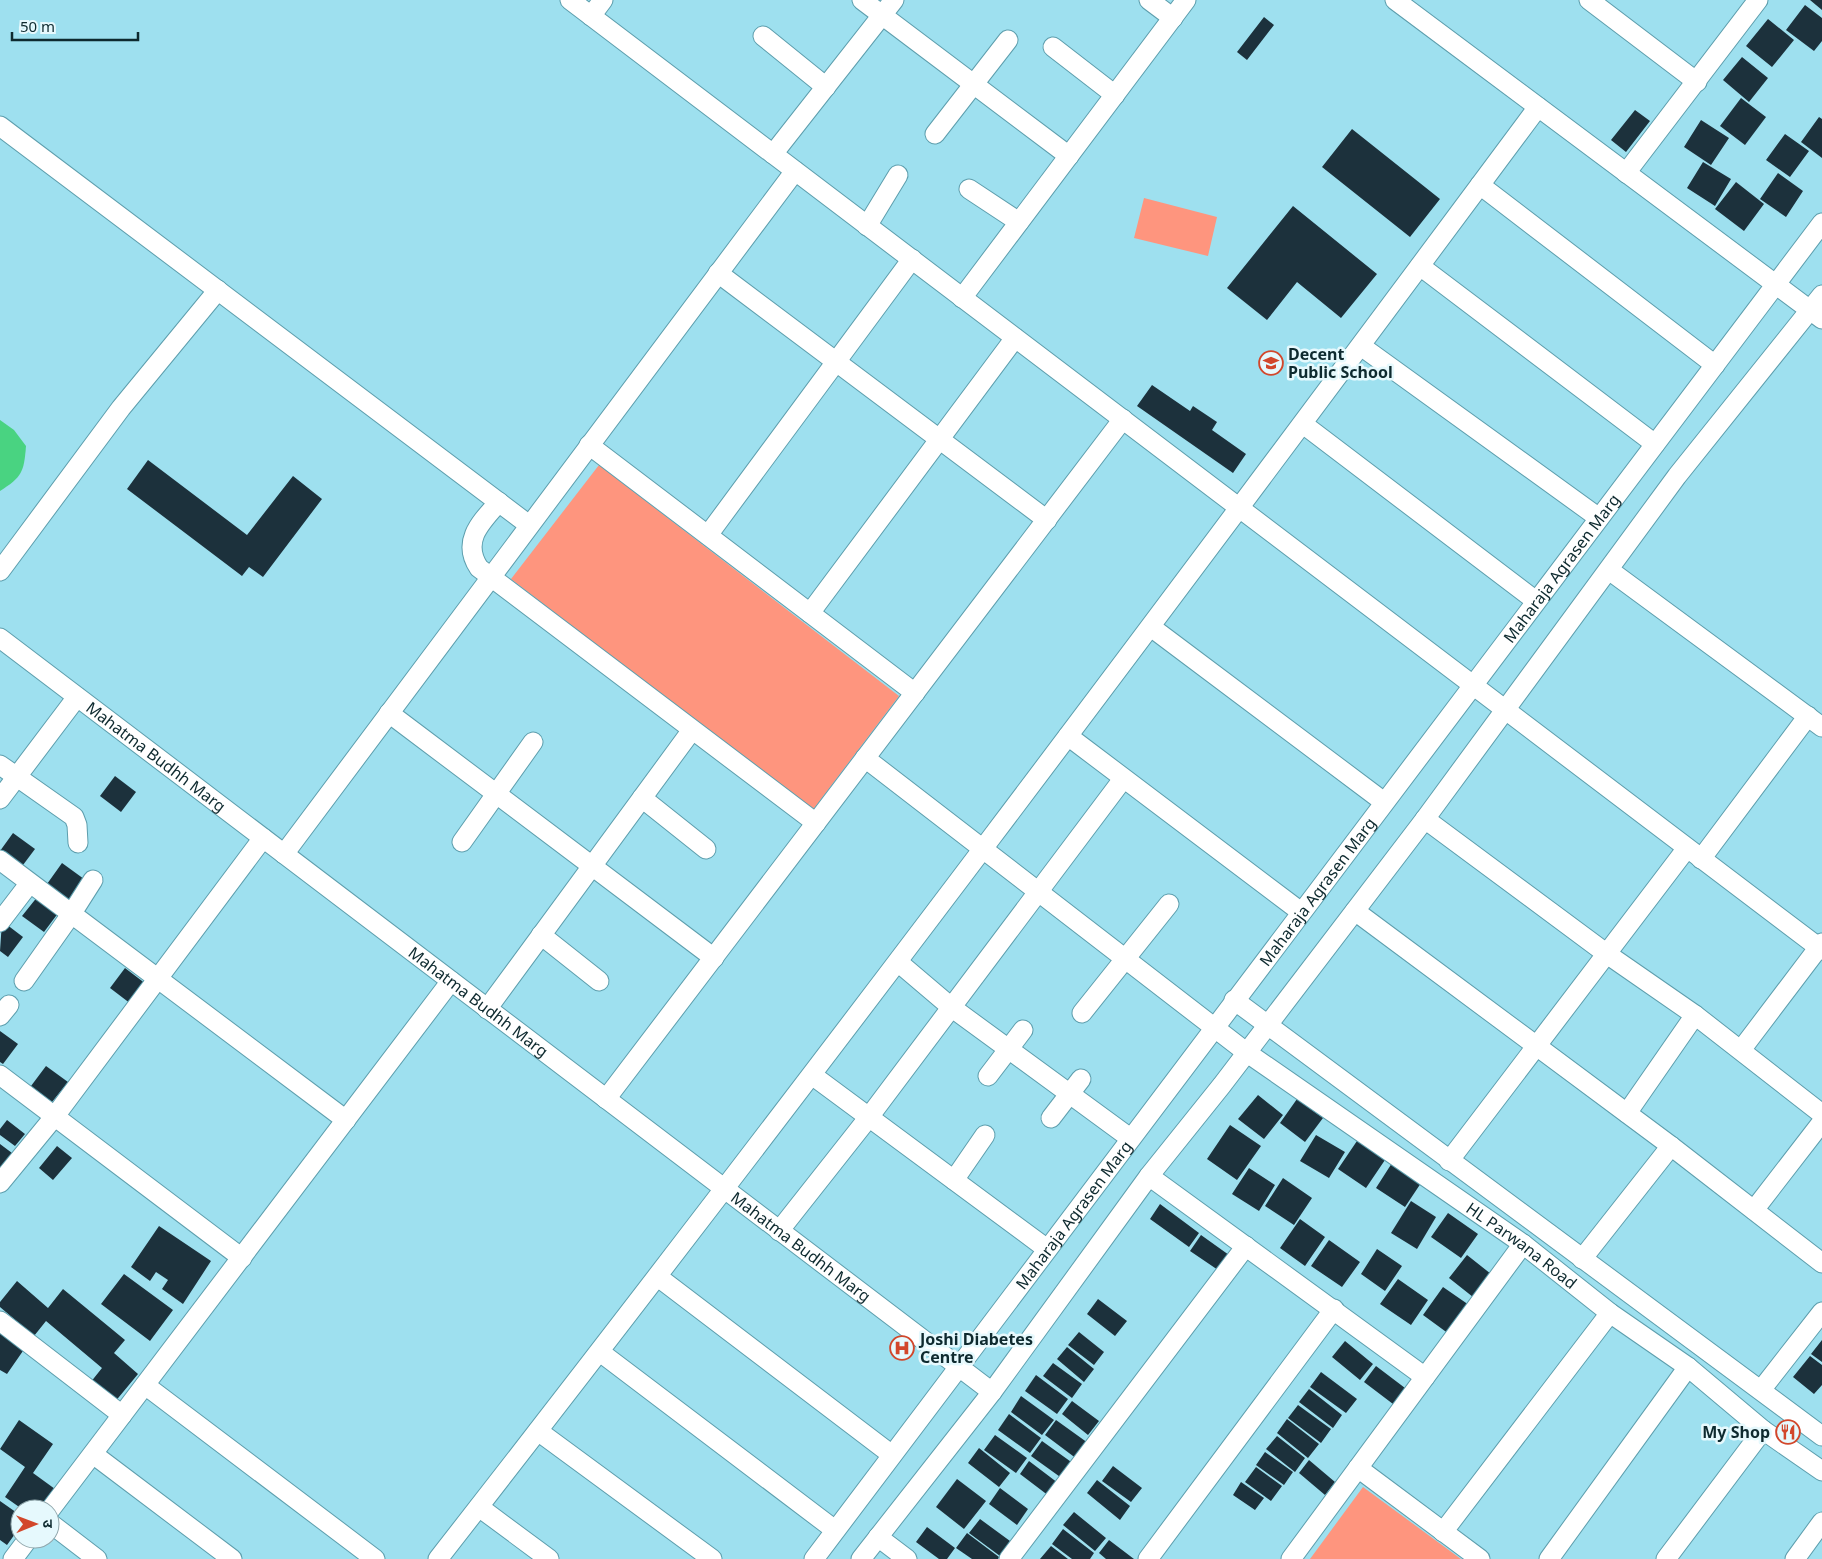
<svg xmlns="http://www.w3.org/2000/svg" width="1822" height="1559" viewBox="0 0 1822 1559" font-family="'Noto Sans','Noto Sans Devanagari',sans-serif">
<rect width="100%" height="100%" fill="#9ee0ef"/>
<path fill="#fe957e" d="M 1144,198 L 1217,217 L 1208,256 L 1134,238 Z
M 599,465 L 899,696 L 812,811 L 511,579 Z
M 1363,1487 L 1461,1559 L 1310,1559 Z"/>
<path fill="#49d381" d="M 0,420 L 14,430 L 26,446 C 24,472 22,477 0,491 Z"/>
<path fill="#1c313c" d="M 1810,0 L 1822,0 L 1822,10 Z
M 1805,5 L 1822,18 L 1822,41 L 1814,51 L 1786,30 Z
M 1264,17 L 1274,25 L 1247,60 L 1237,52 Z
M 1768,19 L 1794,40 L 1772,67 L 1746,46 Z
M 1742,57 L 1768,78 L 1749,102 L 1723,80 Z
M 1741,98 L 1766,117 L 1745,145 L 1720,126 Z
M 1635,110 L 1650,121 L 1626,152 L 1611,140 Z
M 1819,117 L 1822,119 L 1822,158 L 1801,142 Z
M 1701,120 L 1729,138 L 1711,165 L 1684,147 Z
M 1352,129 L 1440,199 L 1410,237 L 1322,167 Z
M 1785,134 L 1809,151 L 1790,177 L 1766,160 Z
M 1703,162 L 1731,179 L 1715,206 L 1687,188 Z
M 1778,173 L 1803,191 L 1786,217 L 1760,199 Z
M 1736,182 L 1764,204 L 1744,231 L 1715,209 Z
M 1293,206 L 1377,274 L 1341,318 L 1297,282 L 1267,320 L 1227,288 Z
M 1152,385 L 1190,411 L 1193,406 L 1217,422 L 1212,430 L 1246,454 L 1233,473 L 1137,406 Z
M 148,460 L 247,535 L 293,476 L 322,499 L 263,577 L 249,567 L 242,576 L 127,489 Z
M 115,776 L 136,792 L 121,812 L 100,796 Z
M 13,833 L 35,849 L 20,869 L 0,851 Z
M 62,863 L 84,879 L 69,900 L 47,884 Z
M 38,896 L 59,912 L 44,932 L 22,916 Z
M 2,921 L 23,937 L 8,957 L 0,951 Z
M 125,968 L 146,984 L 131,1004 L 110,988 Z
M 0,1031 L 18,1044 L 3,1064 L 0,1062 Z
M 46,1066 L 68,1082 L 52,1102 L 31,1086 Z
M 1258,1095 L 1283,1115 L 1264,1139 L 1238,1119 Z
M 1297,1099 L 1323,1118 L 1305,1142 L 1280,1123 Z
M 7,1120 L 25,1134 L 15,1146 L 0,1135 L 0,1129 Z
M 1230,1125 L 1261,1146 L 1237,1180 L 1207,1159 Z
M 1316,1135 L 1345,1152 L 1329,1178 L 1300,1161 Z
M 1359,1138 L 1387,1157 L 1366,1188 L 1338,1169 Z
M 0,1144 L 12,1153 L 0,1169 Z
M 57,1146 L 72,1158 L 53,1180 L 39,1168 Z
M 1392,1163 L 1421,1183 L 1405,1207 L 1376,1188 Z
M 1249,1168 L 1275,1185 L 1259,1211 L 1232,1194 Z
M 1283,1178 L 1312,1198 L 1294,1225 L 1265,1206 Z
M 1411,1201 L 1436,1217 L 1417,1249 L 1391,1233 Z
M 1160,1204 L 1199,1233 L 1189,1247 L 1150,1219 Z
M 1448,1213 L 1478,1234 L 1461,1258 L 1431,1237 Z
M 1300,1219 L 1325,1237 L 1305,1266 L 1280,1248 Z
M 159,1226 L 211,1261 L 183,1304 L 162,1289 L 168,1280 L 156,1272 L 150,1281 L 131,1267 Z
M 1201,1235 L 1229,1255 L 1218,1270 L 1190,1251 Z
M 1329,1240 L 1360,1262 L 1342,1287 L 1311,1266 Z
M 1377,1249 L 1402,1266 L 1385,1291 L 1361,1274 Z
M 1467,1255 L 1491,1274 L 1473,1297 L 1449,1278 Z
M 124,1274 L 173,1310 L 150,1341 L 101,1304 Z
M 1398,1279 L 1428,1300 L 1411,1325 L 1380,1304 Z
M 17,1281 L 48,1308 L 63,1289 L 125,1340 L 114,1353 L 138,1374 L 114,1403 L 90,1383 L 102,1368 L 46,1321 L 34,1336 L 0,1307 L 0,1302 Z
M 1443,1287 L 1469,1305 L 1449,1334 L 1423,1315 Z
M 1098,1299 L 1127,1321 L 1115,1336 L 1087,1314 Z
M 0,1330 L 25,1348 L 7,1374 L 0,1370 Z
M 1079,1332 L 1104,1352 L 1094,1365 L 1068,1345 Z
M 1822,1340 L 1822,1362 L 1811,1354 Z
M 1345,1341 L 1373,1364 L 1360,1380 L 1332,1357 Z
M 1067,1347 L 1094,1369 L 1084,1382 L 1057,1359 Z
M 1810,1356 L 1822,1365 L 1822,1385 L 1814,1394 L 1793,1377 Z
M 1053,1363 L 1082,1384 L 1072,1398 L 1043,1376 Z
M 1376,1366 L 1405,1388 L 1393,1404 L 1364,1382 Z
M 1321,1372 L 1357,1399 L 1346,1413 L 1310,1387 Z
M 1036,1375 L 1068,1399 L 1057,1414 L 1025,1391 Z
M 1309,1389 L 1342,1415 L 1333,1428 L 1299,1402 Z
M 1021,1396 L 1054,1420 L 1042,1435 L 1011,1412 Z
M 1072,1401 L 1099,1421 L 1088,1435 L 1062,1414 Z
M 1298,1405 L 1331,1429 L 1321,1443 L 1288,1418 Z
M 1009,1414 L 1041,1438 L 1030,1453 L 998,1430 Z
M 1287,1419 L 1319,1444 L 1308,1458 L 1277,1433 Z
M 19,1420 L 53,1444 L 33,1473 L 55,1489 L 41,1509 L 22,1509 L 5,1497 L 25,1467 L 0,1449 Z
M 1056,1420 L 1088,1443 L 1077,1459 L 1045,1435 Z
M 995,1435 L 1027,1458 L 1016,1473 L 984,1450 Z
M 1277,1436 L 1305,1458 L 1295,1472 L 1266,1449 Z
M 1042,1441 L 1074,1464 L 1063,1479 L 1031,1456 Z
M 979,1448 L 1010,1473 L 999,1487 L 968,1463 Z
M 1265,1452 L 1293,1472 L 1284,1485 L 1256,1465 Z
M 1309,1460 L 1335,1482 L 1325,1495 L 1299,1473 Z
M 1029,1461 L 1058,1483 L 1049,1496 L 1020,1474 Z
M 1113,1466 L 1142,1488 L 1131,1502 L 1102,1481 Z
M 1256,1467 L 1282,1486 L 1271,1501 L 1245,1482 Z
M 957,1479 L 986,1501 L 964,1529 L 936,1507 Z
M 1097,1480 L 1130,1506 L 1120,1520 L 1087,1493 Z
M 1241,1482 L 1264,1498 L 1255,1510 L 1233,1495 Z
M 1000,1488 L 1028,1509 L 1017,1525 L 989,1504 Z
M 0,1501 L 20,1515 L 20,1527 L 7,1545 L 0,1540 Z
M 1074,1512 L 1106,1538 L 1095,1551 L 1063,1525 Z
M 980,1519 L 1010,1541 L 1000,1556 L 969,1533 Z
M 927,1527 L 955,1548 L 947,1559 L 939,1559 L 916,1542 Z
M 1063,1529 L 1094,1553 L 1090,1559 L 1072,1559 L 1052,1544 Z
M 967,1533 L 999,1557 L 998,1559 L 972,1559 L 956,1548 Z
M 1109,1540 L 1134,1559 L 1106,1559 L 1099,1553 Z
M 1051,1546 L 1068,1559 L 1040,1559 Z"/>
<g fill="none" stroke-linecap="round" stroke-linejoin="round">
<g stroke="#5d9ead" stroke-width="21">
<g id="minor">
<path d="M 570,0 L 1822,950"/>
<path d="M 862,0 L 1069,156"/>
<path d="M 1149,0 L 1173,18"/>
<path d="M 1395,0 L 1822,319"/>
<path d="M 1589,0 L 1697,82"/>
<path d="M 591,16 L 603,0"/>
<path d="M 763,36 L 826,87"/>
<path d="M 1053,47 L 1115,95"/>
<path d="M 0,126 L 529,525"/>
<path d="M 935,134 L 1008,40"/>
<path d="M 773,154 L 894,0"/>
<path d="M 1628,174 L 1626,173 L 1758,0"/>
<path d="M 1480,185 L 1715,365"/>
<path d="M 969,189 L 1019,222"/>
<path d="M 867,226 L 898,175"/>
<path d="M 1420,266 L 1655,444"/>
<path d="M 718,273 L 1047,520"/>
<path d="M 962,298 L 1186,0"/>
<path d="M 1361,346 L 1599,518"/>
<path d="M 1303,424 L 1536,601"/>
<path d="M 589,445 L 915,693"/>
<path d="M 499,502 C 481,522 461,541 479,568 L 816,823"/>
<path d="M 708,535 L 912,259"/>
<path d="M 1609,570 L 1822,727"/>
<path d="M 0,571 L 121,408 L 218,290"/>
<path d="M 810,613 L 1015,338"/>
<path d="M 1151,627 L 1384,802"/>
<path id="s1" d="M 0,638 L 992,1392"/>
<path d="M 389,713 L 714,958"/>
<path d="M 1068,736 L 1301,912"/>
<path id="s2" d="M 865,758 L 1246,1052 L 1523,1244 L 1610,1313 L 1688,1367 L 1763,1430 L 1822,1471"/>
<path d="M 0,765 L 74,817 L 77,825 L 78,843"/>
<path d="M 642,798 L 706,849"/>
<path d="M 0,799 L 77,697"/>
<path d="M 1425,819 L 1607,954 L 1695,1015 L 1822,1114"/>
<path d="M 462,842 L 533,742"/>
<path d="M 284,854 L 795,171"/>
<path d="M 1701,859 L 1808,716"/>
<path d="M 0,860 L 346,1120"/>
<path d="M 1355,911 L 1671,1146 L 1822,1263"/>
<path d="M 0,922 L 29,884"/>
<path d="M 541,935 L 599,981"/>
<path d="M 898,962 L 951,1007 L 1130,1138"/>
<path d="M 24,981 L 72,913 L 93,880"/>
<path d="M 1234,1000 L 1822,1436"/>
<path d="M 487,1009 L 692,730"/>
<path d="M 1082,1013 L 1169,904"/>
<path d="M 0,1016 L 9,1005"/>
<path d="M 1741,1050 L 1822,943"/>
<path d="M 0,1075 L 242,1258"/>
<path d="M 812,1075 L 1047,1249"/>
<path d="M 988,1076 L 1023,1030"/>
<path d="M 606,1099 L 1123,419"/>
<path d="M 1627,1113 L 1695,1015"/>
<path d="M 1051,1118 L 1081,1079"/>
<path d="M 1449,1161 L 1687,848"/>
<path d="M 1149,1176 L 1425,1377"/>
<path d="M 954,1180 L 985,1135"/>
<path d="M 0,1183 L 55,1116 L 263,838"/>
<path d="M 1754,1210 L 1822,1122"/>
<path d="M 779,1231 L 869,1117 L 1123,779"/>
<path d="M 1582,1259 L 1671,1146"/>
<path d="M 658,1277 L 892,1455"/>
<path d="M 0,1321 L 122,1415"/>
<path d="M 600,1352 L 835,1530"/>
<path d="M 145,1385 L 375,1559"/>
<path d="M 1761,1390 L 1822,1312"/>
<path d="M 538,1431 L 712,1559"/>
<path d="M 93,1454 L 232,1559"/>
<path d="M 1358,1468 L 1480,1559"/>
<path d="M 479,1507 L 549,1559"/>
<path d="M 50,1510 L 451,981"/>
<path d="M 50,1523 L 97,1559"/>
<path d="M 1443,1532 L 1610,1313"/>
<path d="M 878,1537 L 907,1559"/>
<path d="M 13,1559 L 28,1539"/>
<path d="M 438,1559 C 812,1080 1176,594 1538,107"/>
<path id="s3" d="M 814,1559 L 1822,223"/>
<path d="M 861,1559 L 992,1392 L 1149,1176 L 1222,1085 L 1425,819 L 1677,476 L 1822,295"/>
<path d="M 1009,1559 L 1246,1246"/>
<path d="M 1148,1559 L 1334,1309"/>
<path d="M 1291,1559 L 1523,1244"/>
<path d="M 1549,1559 L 1688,1367"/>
<path d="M 1666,1559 L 1763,1430"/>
<path d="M 1795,1559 L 1822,1522"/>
</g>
</g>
<use href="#minor" stroke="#fff" stroke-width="19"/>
</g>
<defs>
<g id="school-ring" transform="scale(1.25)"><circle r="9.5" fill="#e6f9fd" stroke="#d2472b" stroke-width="1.5"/><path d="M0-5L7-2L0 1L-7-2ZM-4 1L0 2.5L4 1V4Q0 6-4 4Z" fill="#d2472b"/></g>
<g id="hospital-ring" transform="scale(1.25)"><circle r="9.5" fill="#e6f9fd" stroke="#d2472b" stroke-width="1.5"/><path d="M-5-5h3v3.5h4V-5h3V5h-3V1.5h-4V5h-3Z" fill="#d2472b"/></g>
<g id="restaurant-ring" transform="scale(1.25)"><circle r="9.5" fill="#e6f9fd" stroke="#d2472b" stroke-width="1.5"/><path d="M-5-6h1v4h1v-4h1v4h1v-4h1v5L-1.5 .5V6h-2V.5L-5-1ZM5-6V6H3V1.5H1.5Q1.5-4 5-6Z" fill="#d2472b"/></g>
</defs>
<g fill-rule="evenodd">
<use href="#school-ring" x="1271" y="363"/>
<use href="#hospital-ring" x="902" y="1348"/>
<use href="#restaurant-ring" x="1788" y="1432"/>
</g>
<g text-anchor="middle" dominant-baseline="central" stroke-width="5" stroke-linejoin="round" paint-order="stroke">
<g font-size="16" font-weight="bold" fill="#0e2a2f" stroke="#e6f9fd" text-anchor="start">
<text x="1288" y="354">Decent<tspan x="1288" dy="18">Public School</tspan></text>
<text x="920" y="1339">Joshi Diabetes<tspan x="920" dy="18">Centre</tspan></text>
<text x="1770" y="1432" text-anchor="end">My Shop</text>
</g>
<g font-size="16" fill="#0e2a2f" stroke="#e6f9fd">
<text stroke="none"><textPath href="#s3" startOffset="1241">Maharaja Agrasen Marg</textPath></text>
<text stroke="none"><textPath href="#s1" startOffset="196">Mahatma Budhh Marg</textPath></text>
<text stroke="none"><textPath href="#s3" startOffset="836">Maharaja Agrasen Marg</textPath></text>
<text stroke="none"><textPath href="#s1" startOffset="601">Mahatma Budhh Marg</textPath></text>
<text stroke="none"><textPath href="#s3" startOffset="431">Maharaja Agrasen Marg</textPath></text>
<text stroke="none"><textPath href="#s2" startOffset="818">HL Parwana Road</textPath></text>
<text stroke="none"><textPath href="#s1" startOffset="1006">Mahatma Budhh Marg</textPath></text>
</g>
</g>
<g transform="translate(35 1524) rotate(89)"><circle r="24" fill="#e6f9fd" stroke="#90a6ab"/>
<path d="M0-4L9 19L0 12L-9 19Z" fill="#d2472b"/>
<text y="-8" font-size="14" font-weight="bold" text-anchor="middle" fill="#0e2a2f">उ</text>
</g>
<path d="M12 32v8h126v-8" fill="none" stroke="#0e2a2f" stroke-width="2.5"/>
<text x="20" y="32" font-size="15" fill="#0e2a2f" stroke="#e6f9fd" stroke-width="4" paint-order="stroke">50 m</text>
</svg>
